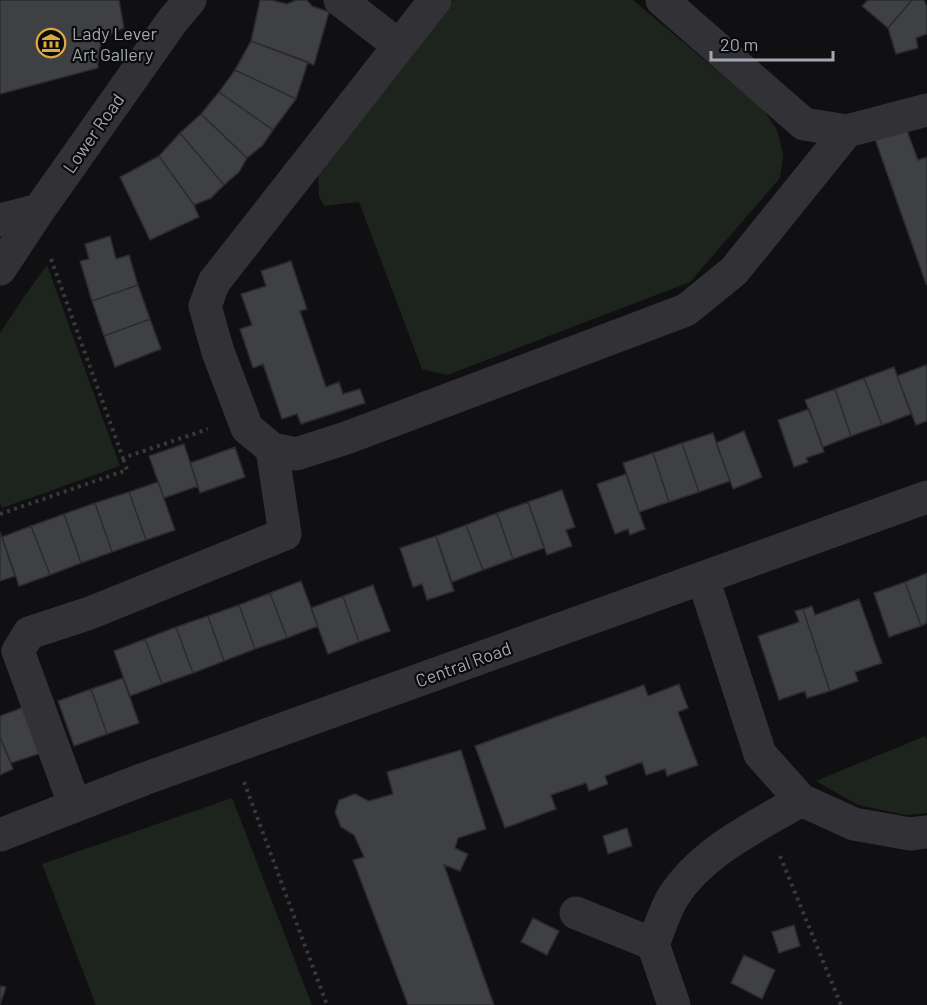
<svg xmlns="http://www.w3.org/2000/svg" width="927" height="1005" viewBox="0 0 927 1005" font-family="Barlow,sans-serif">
<rect width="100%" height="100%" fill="#101012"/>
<path fill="#1d241e" d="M 453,0 L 633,0 L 764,110 L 777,130 L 783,154 L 780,178 L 690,282 L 447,375 L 422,369 L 359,202 L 324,206 L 319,196 L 318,175 Z
M 47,265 L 120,466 L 2,508 L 0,503 L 0,333 L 26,294 Z
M 925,736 L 927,740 L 927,813 L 905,815 L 858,805 L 816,781 Z
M 232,798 L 312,1005 L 96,1005 L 42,864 Z"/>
<path fill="#3f4044" stroke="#2b2b2d" stroke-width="1.5" d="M 0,0 L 119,0 L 124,28 L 114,32 L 106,38 L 100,47 L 98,57 L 98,68 L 0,94 Z
M 260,0 L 271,0 L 287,4 L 296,0 L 307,0 L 312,6 L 329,12 L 314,65 L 251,41 Z
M 868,0 L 912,0 L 888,28 L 862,6 Z
M 912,0 L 924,0 L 927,7 L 927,34 L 916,38 L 918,48 L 896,54 L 888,28 Z
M 251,41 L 308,62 L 296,99 L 235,70 Z
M 235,70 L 296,99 L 273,130 L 219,92 Z
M 219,92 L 273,130 L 263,145 L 247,158 L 201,114 Z
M 201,114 L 247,158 L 239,172 L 224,185 L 180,133 Z
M 906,128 L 918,160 L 927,157 L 927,284 L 926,284 L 875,139 Z
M 180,133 L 224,185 L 211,198 L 194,205 L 159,156 Z
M 159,156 L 194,205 L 199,217 L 150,240 L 120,177 Z
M 110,236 L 116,259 L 129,255 L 138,285 L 92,301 L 80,261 L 89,259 L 85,244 Z
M 291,261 L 307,309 L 300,311 L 326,387 L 339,382 L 343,394 L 360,389 L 365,403 L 301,424 L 297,414 L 282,419 L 263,364 L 253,368 L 240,329 L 252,325 L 241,294 L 266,286 L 261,271 Z
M 138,285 L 150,319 L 104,336 L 92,301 Z
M 150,319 L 161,349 L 115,367 L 104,336 Z
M 926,365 L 927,368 L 927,421 L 916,425 L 897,376 Z
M 894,367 L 911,414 L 882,425 L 864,378 Z
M 864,378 L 882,425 L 851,436 L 835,389 Z
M 835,389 L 851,436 L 823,447 L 805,400 Z
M 809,409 L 824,452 L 806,458 L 808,462 L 794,467 L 778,420 Z
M 744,431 L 762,477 L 733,489 L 716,443 Z
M 713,433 L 730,481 L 699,492 L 682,443 Z
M 682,443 L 699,492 L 669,502 L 653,453 Z
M 184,444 L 198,486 L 164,498 L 149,456 Z
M 235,447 L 245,477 L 200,493 L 190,463 Z
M 653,453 L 669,502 L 639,512 L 623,463 Z
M 626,474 L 645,529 L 630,535 L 628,529 L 615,534 L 597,484 Z
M 158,482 L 175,530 L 146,540 L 129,492 Z
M 562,490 L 575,527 L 566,530 L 572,546 L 547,555 L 528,502 Z
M 129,492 L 146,540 L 112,552 L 95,503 Z
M 528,502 L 544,548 L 513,559 L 497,513 Z
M 95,503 L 112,552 L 81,563 L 64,514 Z
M 497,513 L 513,559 L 483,570 L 466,525 Z
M 64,514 L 81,563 L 50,575 L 31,526 Z
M 466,525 L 483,570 L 452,582 L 436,536 Z
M 31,526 L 50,575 L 19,586 L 2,537 Z
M 0,532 L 15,576 L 0,581 Z
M 436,536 L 454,591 L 427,600 L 422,584 L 413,587 L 400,548 Z
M 927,573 L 927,623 L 921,626 L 905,582 Z
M 301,581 L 318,626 L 287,638 L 270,593 Z
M 905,582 L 921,626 L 889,637 L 874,593 Z
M 373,585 L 390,631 L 359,642 L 343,596 Z
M 270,593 L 287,638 L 255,649 L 239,605 Z
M 343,596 L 359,642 L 328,654 L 311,608 Z
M 859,599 L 882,663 L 855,672 L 858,681 L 830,691 L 803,609 L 812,606 L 815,615 Z
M 239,605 L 255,649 L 224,661 L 208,616 Z
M 803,609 L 830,691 L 807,698 L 805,691 L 779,700 L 758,636 L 799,622 L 795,611 Z
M 208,616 L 224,661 L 193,673 L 176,627 Z
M 176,627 L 193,673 L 162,684 L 145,639 Z
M 145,639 L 162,684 L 130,696 L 114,651 Z
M 123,678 L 139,723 L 107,734 L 91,689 Z
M 679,684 L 688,708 L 678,712 L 698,765 L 667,776 L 665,769 L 646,775 L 642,762 L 605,776 L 608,784 L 589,791 L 586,783 L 551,795 L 556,809 L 505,828 L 475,746 L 644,685 L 648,696 Z
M 91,689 L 107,734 L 74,746 L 58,701 Z
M 24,707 L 41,753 L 11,763 L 0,737 L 0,716 Z
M 0,737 L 13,769 L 0,775 Z
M 461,750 L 486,829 L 458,838 L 455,848 L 468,854 L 460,871 L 444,865 L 494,1005 L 408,1005 L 353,860 L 364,857 L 354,835 L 341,827 L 335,812 L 339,800 L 355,794 L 369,801 L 393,794 L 387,772 Z
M 627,828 L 632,846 L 608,854 L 603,836 Z
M 533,918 L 559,931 L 547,955 L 521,942 Z
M 794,925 L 800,946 L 779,953 L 772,932 Z
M 744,955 L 775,970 L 762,999 L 731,983 Z
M 0,986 L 6,987 L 0,1005 Z"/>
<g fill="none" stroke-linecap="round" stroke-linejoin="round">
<path stroke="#38393d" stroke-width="4" stroke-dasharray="3 4.5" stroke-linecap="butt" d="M 51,259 L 123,458 L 208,429
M 0,514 L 127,470 L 123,458
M 244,782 L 327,1005
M 780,856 L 841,1005"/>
<path stroke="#323236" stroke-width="33" d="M 340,0 L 398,45
M 435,0 L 214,282 L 205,306 L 218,352 L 247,428 L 272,449 L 296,454 L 346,438 L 686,310 L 734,271 L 847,131
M 662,0 L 804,124 L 847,131 L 927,110
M 0,220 L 39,210
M 0,269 L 39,210 L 173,20 L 190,0
M 703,578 L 760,754 L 801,800 L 854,824 L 910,834 L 927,832
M 75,806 L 18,651 L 29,633 L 90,613 L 285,534 L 272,449
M 0,835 L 144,779 L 927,497
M 576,913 L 653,944
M 674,1005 L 653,944 C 659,930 665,910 673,897 C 702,851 756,827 801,800"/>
</g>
<defs>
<g id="museum-ring" transform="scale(1.5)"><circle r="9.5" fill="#0b0b0d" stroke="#dea93c" stroke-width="1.5"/><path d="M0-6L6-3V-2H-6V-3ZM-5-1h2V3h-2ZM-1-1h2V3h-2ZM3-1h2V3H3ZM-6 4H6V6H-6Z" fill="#dea93c"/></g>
</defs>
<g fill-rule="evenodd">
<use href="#museum-ring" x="51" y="43"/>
</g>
<g text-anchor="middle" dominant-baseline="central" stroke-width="4.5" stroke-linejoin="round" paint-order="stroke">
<g font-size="18" fill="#a3a7b1" stroke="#0b0b0d" text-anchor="start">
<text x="72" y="33">Lady Lever<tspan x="72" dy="21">Art Gallery</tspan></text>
</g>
<g font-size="18" fill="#a3a7b1" stroke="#0b0b0d">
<text transform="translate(93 133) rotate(-55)">Lower Road</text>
<text transform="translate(463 664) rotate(-20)">Central Road</text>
</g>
</g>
<path d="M711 51v9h122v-9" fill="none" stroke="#a3a7b1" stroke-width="3"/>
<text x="720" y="51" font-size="18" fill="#a3a7b1" stroke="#0b0b0d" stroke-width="4.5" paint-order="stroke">20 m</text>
</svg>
